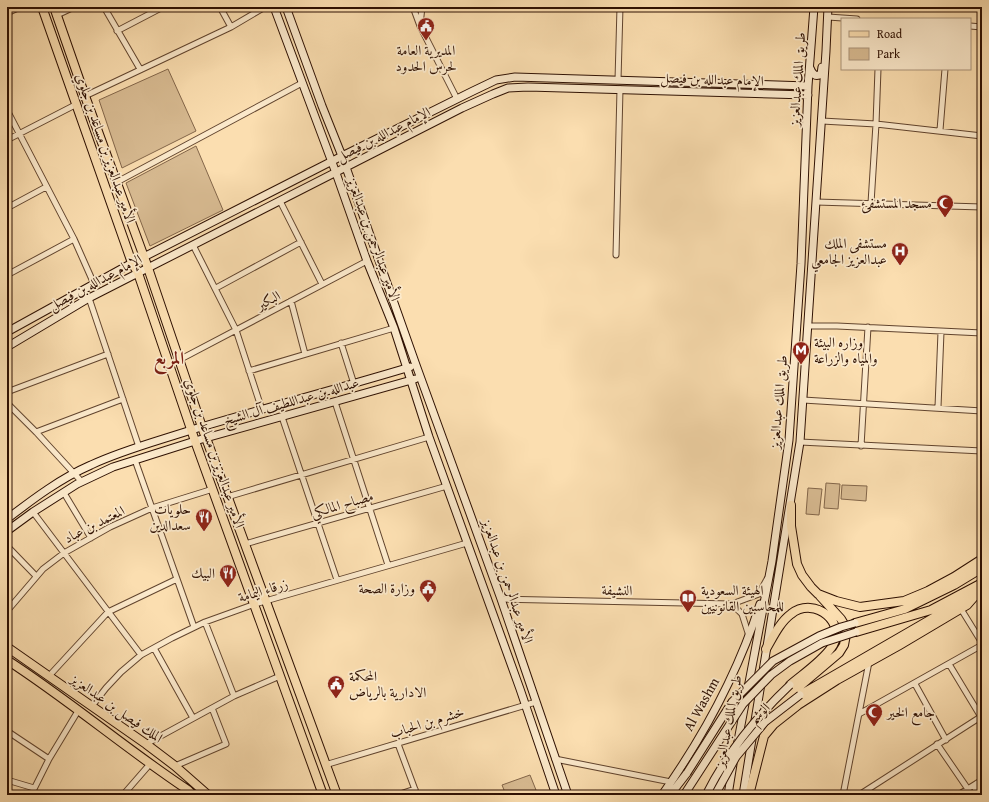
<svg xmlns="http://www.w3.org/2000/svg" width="989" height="802" viewBox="0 0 989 802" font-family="'Gentium Book Plus',Amiri,serif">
<rect width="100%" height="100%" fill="#fbdeb0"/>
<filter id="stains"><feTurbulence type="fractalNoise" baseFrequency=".005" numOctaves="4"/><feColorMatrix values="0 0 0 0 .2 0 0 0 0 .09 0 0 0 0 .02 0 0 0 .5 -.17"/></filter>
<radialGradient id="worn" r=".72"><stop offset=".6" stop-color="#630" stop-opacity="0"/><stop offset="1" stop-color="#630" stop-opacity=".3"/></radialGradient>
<path fill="#d8bb92" stroke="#83664a" d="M 168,69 L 196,131 L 122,168 L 99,100 Z
M 196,146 L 223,210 L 150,246 L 126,183 Z
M 826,483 L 840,484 L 838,509 L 824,508 Z
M 842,485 L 867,486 L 866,501 L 841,499 Z
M 808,488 L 822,489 L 819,515 L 806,514 Z
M 530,775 L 538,795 L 506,795 L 502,785 Z"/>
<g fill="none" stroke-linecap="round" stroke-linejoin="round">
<g stroke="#61442e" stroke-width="7">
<path id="street" d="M 104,7 L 140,69
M 220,7 L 231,27
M 413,7 L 420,26 L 457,99
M 7,13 L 20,7
M 57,15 L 74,7
M 828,17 L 857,19
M 420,25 L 422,7
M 970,26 L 982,27
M 117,31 L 163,7
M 618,80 L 620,7
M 85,96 L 231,27 L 265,7
M 7,110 L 74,239 L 94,284
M 822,121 L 876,124 L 982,136
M 940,130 L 945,69
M 7,140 L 77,104
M 117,182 L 302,83
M 280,201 L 322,284
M 816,202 L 982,207
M 871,203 L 876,124 L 878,69
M 7,208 L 46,187
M 193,245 L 236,330 L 262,410
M 616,255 L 620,89
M 7,275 L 74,239
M 216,288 L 301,242
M 89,298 L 139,447
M 291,301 L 305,354
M 808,326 L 837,326 L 982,333
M 341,343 L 354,384
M 179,360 L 367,261
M 249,371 L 394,328
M 7,392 L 108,354
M 803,400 L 982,411
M 335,402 L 388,565
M 7,403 L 36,432 L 82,482
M 938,407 L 941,332
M 282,417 L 337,580
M 36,432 L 123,399
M 800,442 L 982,451
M 861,446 L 868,327
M 135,460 L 194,627
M 64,493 L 91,538
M 227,497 L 429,437
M 33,512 L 141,655
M 245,544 L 447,486
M 7,546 L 36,576
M 501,599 L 732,604 L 759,594 L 767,579
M 732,604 L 742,614 L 749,636
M 961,609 L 982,643
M 7,611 L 43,569 L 64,553 L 110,527 L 152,508 L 213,489
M 205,622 L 234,696
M 154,648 L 193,718
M 949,664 L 981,717
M 49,676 L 108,612 L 177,579
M 915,684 L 946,740
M 92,706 L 106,688 L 121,672 L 141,655 L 172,638 L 205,622 L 255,604 L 467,543
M 859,714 L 982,645
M 7,731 L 49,759
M 146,744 L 234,696 L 280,676
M 398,744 L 417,795
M 937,744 L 972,795
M 555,759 L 671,782
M 325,765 L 536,702
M 175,766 L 226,744 L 212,708
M 7,780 L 34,788
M 31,795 L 49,759 L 78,711
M 123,795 L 150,764
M 397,795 L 415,789
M 843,795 L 869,662
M 859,795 L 982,716
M 958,795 L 982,780
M 974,795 L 977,783 L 982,784"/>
</g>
<g stroke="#2e1002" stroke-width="9">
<path id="secondary" d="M 274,7 L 336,173 L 367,261 L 394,328 L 429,437 L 520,689 L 556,795
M 286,7 L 322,106 L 342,156 L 416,365 L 501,599 L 568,795
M 810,68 C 812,73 815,78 821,74 L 822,67
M 7,332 L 132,263 L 342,156 L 473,91 L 496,80 L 515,77 L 808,86
M 7,347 L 89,298 L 138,273 L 462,108 L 493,94 L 508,88 L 528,87 L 808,95
M 7,519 C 33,499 61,478 91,465 C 123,450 158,441 191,430 C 264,408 337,389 410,367
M 7,531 L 33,512 L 77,484 L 113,467 L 195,441 L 415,379
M 737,746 L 772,561 L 789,440 L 801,264 L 808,86 L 814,7
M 662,795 C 703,737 738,673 760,604
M 670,795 L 687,773
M 728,795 L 733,764
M 743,795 L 800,442 L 826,51 L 828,7"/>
</g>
<g stroke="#2e1002" stroke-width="10">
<path id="primary" d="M 42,7 L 132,263 L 138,273 L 195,441 L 323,795
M 54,7 L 85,96 L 148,268 L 202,427 L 337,795
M 791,505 L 791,526 L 797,564 L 802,575 L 811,587 L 818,594 L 836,601 L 860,607 L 904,601 L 928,591 L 954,577 L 982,559
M 855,623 L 905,609 L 954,585 L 982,568
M 856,632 L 931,610 L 982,583
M 7,647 L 146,744 L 175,766 L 208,795
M 766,649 C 773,637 780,622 791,614 C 815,595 849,624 831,648 C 821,662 803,674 790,685
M 7,660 C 69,700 126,749 188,790 L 193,795
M 800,695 L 940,614 L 973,594
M 768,719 L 780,703 L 839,653 L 844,645 L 847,629 L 841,619 L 820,596
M 749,795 L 764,736 L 774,724 L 798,705 L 837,680 L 898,646 L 967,605 L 981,589"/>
</g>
<use href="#street" stroke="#fceacc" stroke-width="5"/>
<use href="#secondary" stroke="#fceacc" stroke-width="7"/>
<use href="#primary" stroke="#fbdeb0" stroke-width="8"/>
<g stroke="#2e1002" stroke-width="9" stroke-linecap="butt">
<path id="secondary-bridge" d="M 687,773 L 732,702 L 773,661 L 819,636 L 841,627 L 855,623
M 684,795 L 743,704 L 771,675 L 790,661 L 822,643 L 856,632
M 706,795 C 727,753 756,717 790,685
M 715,795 L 736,757 L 765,722 L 800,695"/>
</g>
<use href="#secondary-bridge" stroke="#fceacc" stroke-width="7"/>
</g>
<defs>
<g id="civic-pin" transform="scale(0.9)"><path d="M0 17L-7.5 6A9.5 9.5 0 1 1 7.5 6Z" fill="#8f2418" stroke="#fceacc"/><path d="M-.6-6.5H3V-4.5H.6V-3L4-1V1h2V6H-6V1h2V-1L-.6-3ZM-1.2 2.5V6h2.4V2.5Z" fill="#fff"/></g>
<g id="mosque-pin" transform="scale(0.9)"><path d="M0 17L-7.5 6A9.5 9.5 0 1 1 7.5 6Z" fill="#8f2418" stroke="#fceacc"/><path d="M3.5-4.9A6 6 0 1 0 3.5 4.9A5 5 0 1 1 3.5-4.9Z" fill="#fff"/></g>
<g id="hospital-pin" transform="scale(0.9)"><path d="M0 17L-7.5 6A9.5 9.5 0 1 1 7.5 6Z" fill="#8f2418" stroke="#fceacc"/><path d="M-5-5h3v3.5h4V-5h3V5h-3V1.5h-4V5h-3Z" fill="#fff"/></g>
<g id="metro-pin" transform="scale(0.9)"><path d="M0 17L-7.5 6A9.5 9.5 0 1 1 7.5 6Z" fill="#8f2418" stroke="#fceacc"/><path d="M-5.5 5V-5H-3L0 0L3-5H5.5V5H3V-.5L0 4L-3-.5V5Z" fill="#fff"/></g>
<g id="restaurant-pin" transform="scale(0.9)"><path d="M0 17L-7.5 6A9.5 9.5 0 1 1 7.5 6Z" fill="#8f2418" stroke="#fceacc"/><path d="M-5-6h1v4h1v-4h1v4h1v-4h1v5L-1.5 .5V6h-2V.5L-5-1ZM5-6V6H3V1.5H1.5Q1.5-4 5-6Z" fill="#fff"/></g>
<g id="library-pin" transform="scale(0.9)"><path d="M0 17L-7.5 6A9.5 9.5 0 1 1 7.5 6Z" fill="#8f2418" stroke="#fceacc"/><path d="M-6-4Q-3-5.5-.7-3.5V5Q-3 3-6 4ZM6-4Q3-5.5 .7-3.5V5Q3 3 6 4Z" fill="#fff"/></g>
</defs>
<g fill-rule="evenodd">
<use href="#civic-pin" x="426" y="26"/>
<use href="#mosque-pin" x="945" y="203"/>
<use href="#hospital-pin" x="900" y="251"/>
<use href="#metro-pin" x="801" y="350"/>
<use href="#restaurant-pin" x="204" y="517"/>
<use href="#restaurant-pin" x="228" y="573"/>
<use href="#civic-pin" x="428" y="588"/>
<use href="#library-pin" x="688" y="598"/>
<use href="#civic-pin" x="336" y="684"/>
<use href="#mosque-pin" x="874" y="712"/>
</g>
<g text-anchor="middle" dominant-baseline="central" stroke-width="3.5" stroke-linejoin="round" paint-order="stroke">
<g font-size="14" fill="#2e1002" stroke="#fceacc" text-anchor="end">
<text x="426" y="50" text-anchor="middle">المديرية العامة<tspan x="426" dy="16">لحرس الحدود</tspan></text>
<text x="932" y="203">مسجد المستشفئ</text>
<text x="887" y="243">مستشفى الملك<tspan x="887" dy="16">عبدالعزيز الجامعي</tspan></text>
<text x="814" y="342" text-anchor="start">وزاره البيئة<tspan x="814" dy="16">والمياه والزراعة</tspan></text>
<text x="191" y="509">حلويات<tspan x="191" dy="16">سعدالدين</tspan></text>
<text x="215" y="573">البيك</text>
<text x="415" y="588">وزارة الصحة</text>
<text x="701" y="590" text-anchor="start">الهيئة السعودية<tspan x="701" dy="16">للمحاسبين القانونيين</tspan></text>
<text x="349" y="676" text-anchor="start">المحكمة<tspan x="349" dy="16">الادارية بالرياض</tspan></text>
<text x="887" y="712" text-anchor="start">جامع الخير</text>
</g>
<g font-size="14" fill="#2e1002" stroke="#fceacc">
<text transform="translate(712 79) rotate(2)">الإمام عبدالله بن فيصل</text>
<text transform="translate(797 79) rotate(-86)">طريق الملك عبدالعزيز</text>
<text transform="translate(383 134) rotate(-27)">الإمام عبدالله بن فيصل</text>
<text transform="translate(106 148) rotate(71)">الأمير عبدالعزيز بن مساعد بن جلوي</text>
<text transform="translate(374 239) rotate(70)">الأمير عبدالرحمن بن عبدالعزيز</text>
<text transform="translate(95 282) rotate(-28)">الإمام عبدالله بن فيصل</text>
<text transform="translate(268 300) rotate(-28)">البكير</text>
<text transform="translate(291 401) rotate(-16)">عبدالله بن عبداللطيف آل الشيخ</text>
<text transform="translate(778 402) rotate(-85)">طريق الملك عبدالعزيز</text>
<text transform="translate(215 453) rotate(71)">الأمير عبدالعزيز بن مساعد بن جلوي</text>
<text transform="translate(342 504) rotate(-16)">مصباح المالكي</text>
<text transform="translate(94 524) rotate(-27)">المعتمد بن عباد</text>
<text transform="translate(508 581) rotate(71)">الأمير عبدالرحمن بن عبدالعزيز</text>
<text transform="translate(263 590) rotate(-17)">زرقاء اليمامة</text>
<text transform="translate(617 590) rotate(1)">النشيفة</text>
<text transform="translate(701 704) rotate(-61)">Al Washm</text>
<text transform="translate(117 708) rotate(35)">الملك فيصل بن عبدالعزيز</text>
<text transform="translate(759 713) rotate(-43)">الوشم</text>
<text transform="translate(728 721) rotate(-79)">طريق الملك عبدالعزيز</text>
<text transform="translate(427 722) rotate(-17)">خشرم بن الحباب</text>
</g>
<g font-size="18" font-weight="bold" fill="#7a1f14" stroke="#fceacc">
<text x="169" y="357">المربع</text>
</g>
</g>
<rect width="989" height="802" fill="none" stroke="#fbdeb0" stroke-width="24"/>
<rect x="8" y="8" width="973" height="786" fill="none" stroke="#2e1002" stroke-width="2"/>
<rect x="12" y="12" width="965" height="778" fill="none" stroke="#2e1002"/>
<rect x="841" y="18" width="130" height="52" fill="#fceacc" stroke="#aa937b"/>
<rect x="849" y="31" width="20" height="6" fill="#fbdeb0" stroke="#aa937b"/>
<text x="877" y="38" font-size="12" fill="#2e1002">Road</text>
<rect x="849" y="48" width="20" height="12" fill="#d8bb92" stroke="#aa937b"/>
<text x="877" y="58" font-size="12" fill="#2e1002">Park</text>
<rect width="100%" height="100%" filter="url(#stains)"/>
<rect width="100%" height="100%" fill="url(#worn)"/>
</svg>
